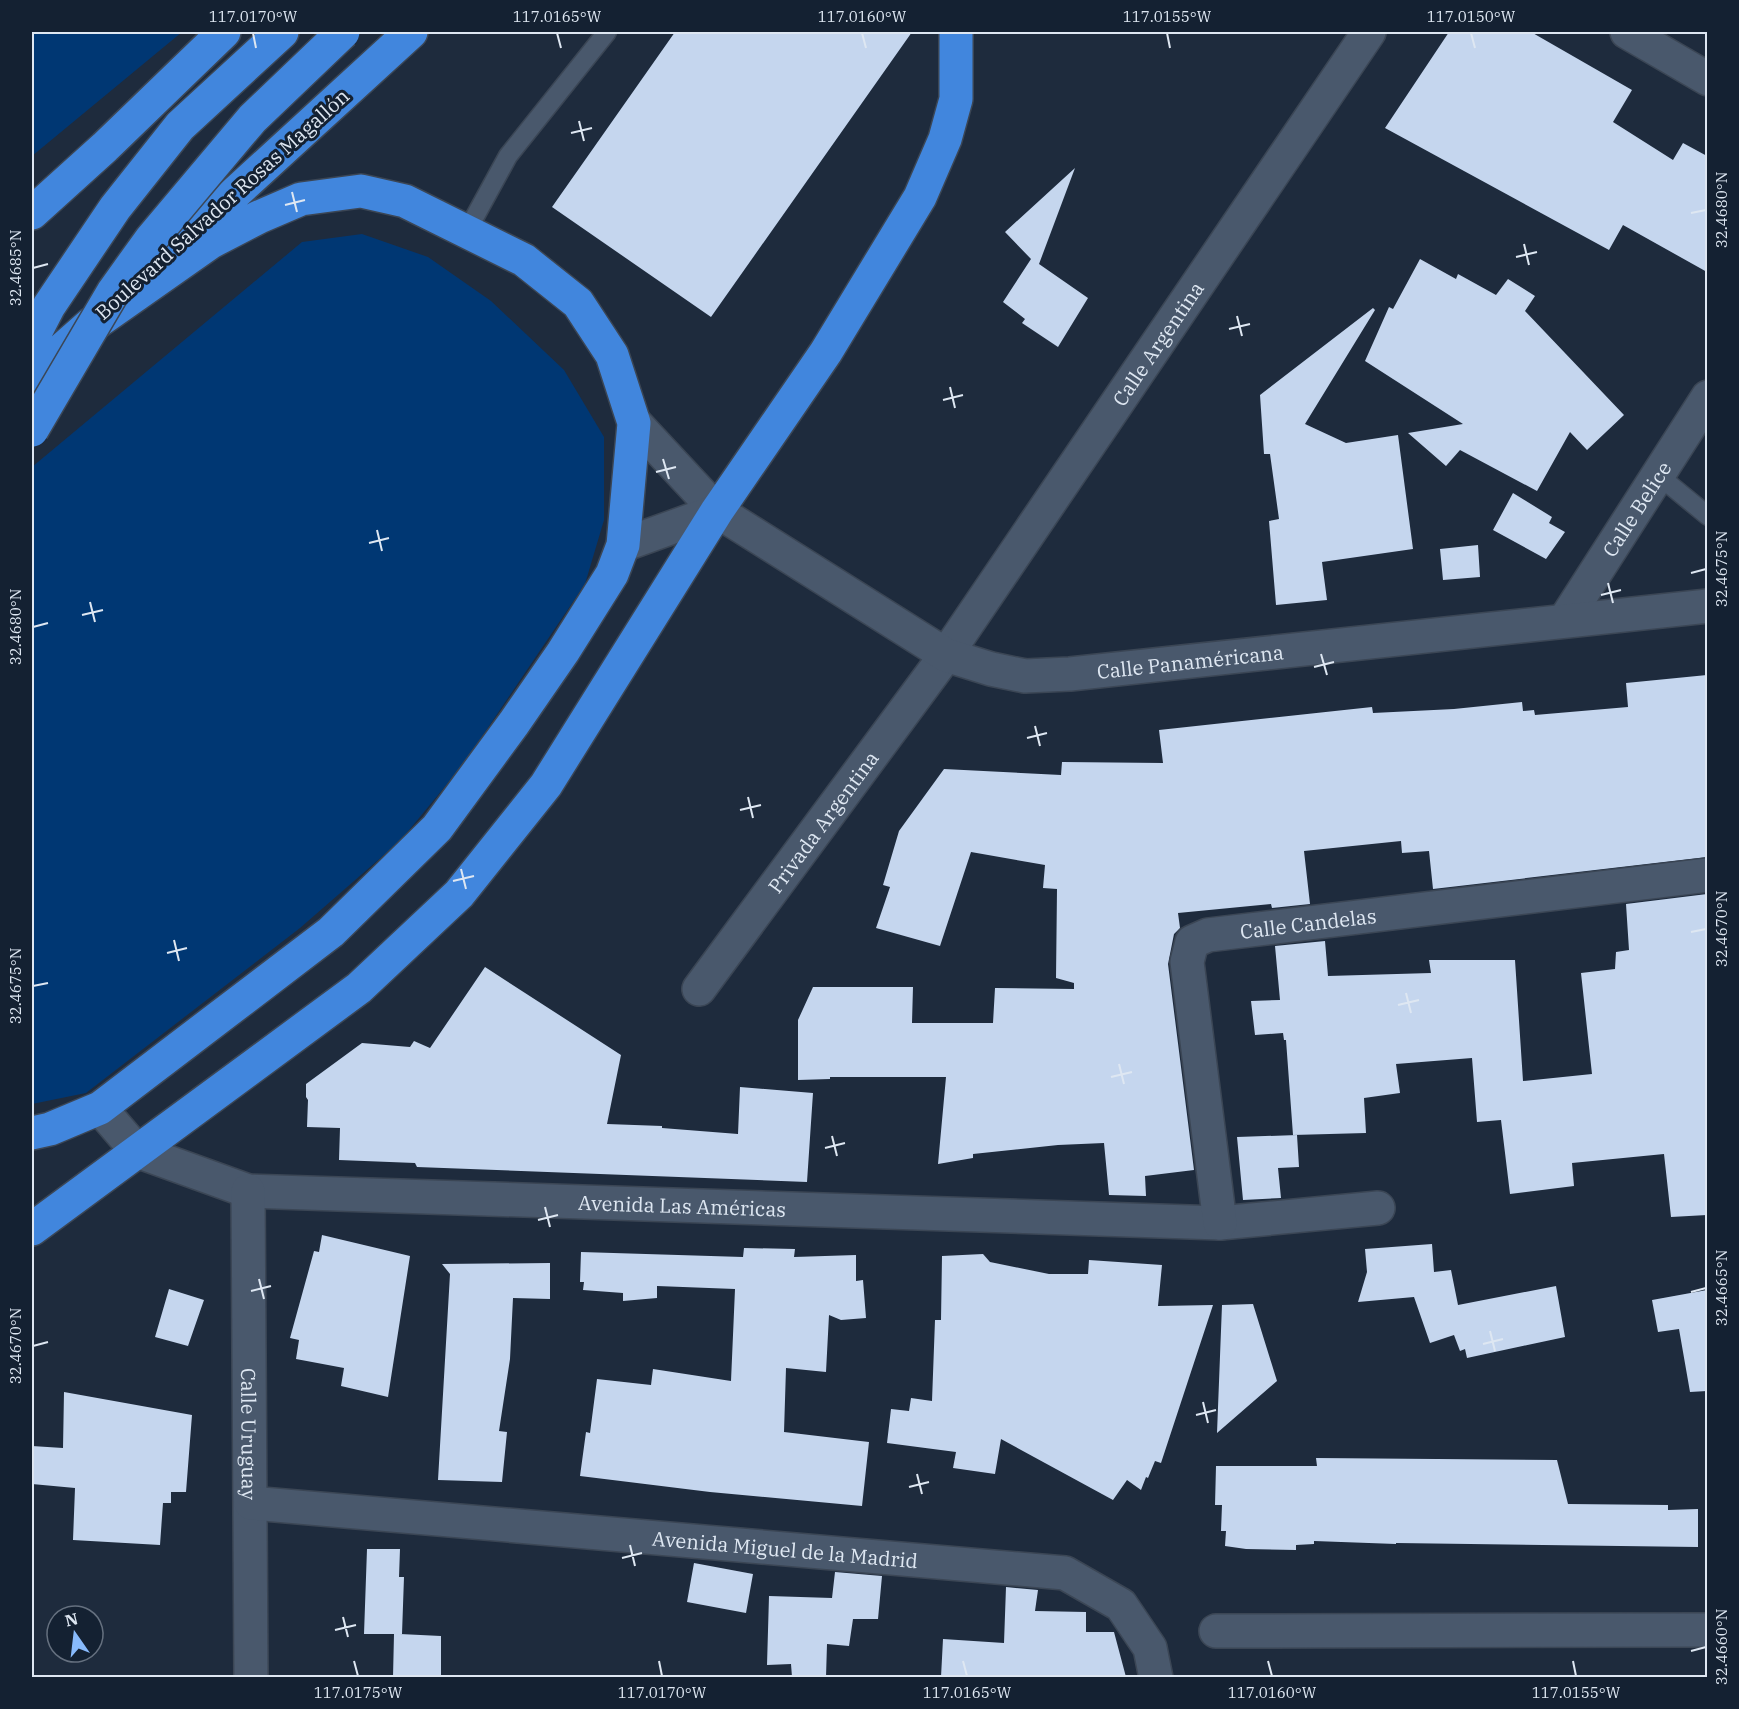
<svg xmlns="http://www.w3.org/2000/svg" width="1739" height="1709" viewBox="0 0 1739 1709" font-family="'IBM Plex Serif',serif">
<rect width="100%" height="100%" fill="#1e2b3d"/>
<path fill="#003773" d="M 32,32 L 182,32 L 32,156 Z
M 362,234 L 428,257 L 491,301 L 564,370 L 604,437 L 604,520 L 585,584 L 462,766 L 400,841 L 300,928 L 86,1093 L 32,1104 L 32,467 L 302,242 Z"/>
<path fill="#c5d6ee" d="M 675,32 L 912,32 L 711,317 L 552,207 Z
M 1449,32 L 1531,32 L 1632,90 L 1613,122 L 1673,160 L 1683,143 L 1707,156 L 1707,272 L 1623,225 L 1609,250 L 1385,128 Z
M 1075,168 L 1039,264 L 1088,298 L 1058,347 L 1022,323 L 1025,319 L 1003,302 L 1031,259 L 1005,232 Z
M 1420,259 L 1456,279 L 1458,274 L 1496,295 L 1508,279 L 1535,296 L 1525,311 L 1624,415 L 1587,450 L 1570,432 L 1537,491 L 1460,450 L 1446,466 L 1408,433 L 1463,424 L 1365,361 L 1389,307 L 1393,309 Z
M 1373,308 L 1375,310 L 1305,424 L 1346,443 L 1398,435 L 1413,549 L 1322,562 L 1327,600 L 1276,605 L 1269,521 L 1279,519 L 1270,454 L 1264,454 L 1260,395 Z
M 1513,493 L 1552,517 L 1549,523 L 1565,532 L 1546,559 L 1493,530 Z
M 1478,545 L 1480,577 L 1443,580 L 1440,549 Z
M 1707,675 L 1707,857 L 1433,889 L 1429,851 L 1402,853 L 1401,841 L 1304,851 L 1310,904 L 1272,908 L 1271,904 L 1178,913 L 1180,928 L 1174,934 L 1168,964 L 1194,1170 L 1145,1176 L 1146,1196 L 1109,1195 L 1104,1143 L 1058,1145 L 973,1154 L 973,1158 L 938,1164 L 946,1077 L 830,1077 L 830,1079 L 798,1080 L 798,1020 L 813,987 L 913,987 L 912,1023 L 993,1023 L 995,988 L 1074,989 L 1074,983 L 1056,978 L 1057,889 L 1043,888 L 1045,865 L 971,852 L 940,946 L 876,928 L 890,887 L 883,885 L 899,831 L 944,769 L 1061,775 L 1062,762 L 1163,763 L 1159,730 L 1372,707 L 1373,713 L 1454,709 L 1522,702 L 1523,711 L 1534,710 L 1535,715 L 1628,707 L 1626,683 Z
M 1707,894 L 1707,1215 L 1671,1217 L 1664,1154 L 1572,1163 L 1574,1186 L 1510,1194 L 1501,1120 L 1477,1122 L 1472,1058 L 1396,1064 L 1400,1093 L 1364,1098 L 1366,1133 L 1293,1135 L 1286,1040 L 1284,1040 L 1283,1033 L 1255,1035 L 1251,1001 L 1280,1000 L 1275,946 L 1325,941 L 1328,976 L 1431,973 L 1429,960 L 1515,960 L 1523,1081 L 1592,1074 L 1581,973 L 1615,969 L 1616,952 L 1629,950 L 1626,904 Z
M 485,967 L 621,1055 L 607,1124 L 662,1126 L 662,1128 L 738,1134 L 740,1087 L 813,1093 L 807,1182 L 417,1167 L 415,1163 L 339,1160 L 340,1128 L 307,1127 L 308,1100 L 306,1097 L 306,1084 L 362,1043 L 410,1047 L 414,1041 L 430,1048 Z
M 1297,1135 L 1299,1167 L 1278,1168 L 1281,1198 L 1243,1200 L 1237,1137 Z
M 322,1235 L 410,1256 L 388,1397 L 341,1386 L 344,1368 L 296,1359 L 299,1340 L 290,1338 L 314,1251 L 319,1252 Z
M 1432,1244 L 1434,1272 L 1451,1270 L 1458,1305 L 1556,1286 L 1565,1337 L 1467,1358 L 1465,1349 L 1460,1351 L 1454,1335 L 1430,1343 L 1414,1297 L 1358,1302 L 1367,1272 L 1365,1249 Z
M 744,1248 L 795,1249 L 794,1257 L 856,1255 L 856,1281 L 863,1280 L 866,1318 L 841,1320 L 829,1315 L 826,1372 L 786,1368 L 784,1432 L 869,1442 L 862,1506 L 710,1492 L 580,1476 L 586,1432 L 590,1433 L 597,1379 L 651,1385 L 653,1369 L 731,1381 L 735,1289 L 657,1286 L 657,1298 L 623,1301 L 623,1293 L 583,1290 L 584,1282 L 580,1282 L 581,1252 L 743,1257 Z
M 983,1254 L 990,1262 L 1049,1274 L 1088,1274 L 1089,1260 L 1162,1265 L 1158,1306 L 1213,1305 L 1161,1463 L 1155,1461 L 1148,1478 L 1146,1477 L 1141,1490 L 1127,1480 L 1113,1500 L 1001,1439 L 995,1474 L 953,1468 L 956,1452 L 887,1443 L 891,1409 L 909,1411 L 911,1398 L 932,1401 L 935,1320 L 941,1320 L 942,1256 Z
M 550,1263 L 550,1299 L 513,1298 L 510,1359 L 499,1431 L 507,1432 L 502,1482 L 438,1480 L 450,1274 L 442,1264 Z
M 169,1289 L 204,1300 L 188,1346 L 155,1337 Z
M 1707,1290 L 1707,1391 L 1690,1392 L 1679,1329 L 1658,1332 L 1652,1300 Z
M 1253,1304 L 1277,1381 L 1217,1433 L 1222,1305 Z
M 64,1392 L 192,1415 L 186,1492 L 171,1492 L 171,1503 L 163,1503 L 160,1545 L 73,1540 L 75,1488 L 32,1484 L 32,1446 L 63,1448 Z
M 1316,1458 L 1557,1460 L 1568,1504 L 1668,1505 L 1668,1510 L 1698,1509 L 1698,1547 L 1396,1543 L 1396,1544 L 1314,1541 L 1314,1544 L 1296,1545 L 1296,1550 L 1246,1549 L 1225,1546 L 1226,1531 L 1221,1531 L 1222,1505 L 1215,1505 L 1216,1466 L 1317,1466 Z
M 367,1549 L 400,1549 L 399,1577 L 404,1577 L 402,1634 L 400,1634 L 441,1636 L 441,1677 L 393,1677 L 394,1634 L 364,1634 Z
M 694,1563 L 753,1574 L 746,1613 L 687,1602 Z
M 835,1572 L 882,1576 L 878,1619 L 853,1619 L 849,1646 L 827,1644 L 826,1677 L 792,1677 L 791,1664 L 767,1665 L 769,1596 L 832,1598 Z
M 1006,1587 L 1038,1590 L 1035,1611 L 1086,1612 L 1086,1632 L 1114,1632 L 1126,1677 L 941,1677 L 943,1639 L 1004,1643 Z"/>
<g fill="none" stroke-linecap="round" stroke-linejoin="round">
<g stroke="#3b4655" stroke-width="21">
<path id="service" d="M 467,231 L 508,156 L 607,32
M 1658,475 L 1708,516"/>
</g>
<g stroke="#3b4655" stroke-width="36">
<g id="minor">
<path d="M 1627,32 L 1708,79"/>
<path id="s1" d="M 1565,620 L 1708,397"/>
<path id="s2" d="M 699,989 L 946,655 L 1369,32"/>
<path id="s3" d="M 100,1108 L 137,1151 L 248,1191 L 1220,1223 L 1378,1208"/>
<path id="s4" d="M 248,1191 L 251,1678"/>
<path id="s5" d="M 1220,1223 L 1187,962 L 1192,942 L 1208,935 L 1708,875"/>
<path id="s6" d="M 251,1503 L 1065,1573 L 1121,1605 L 1150,1648 L 1156,1678"/>
<path d="M 1216,1631 L 1708,1630"/>
</g>
</g>
<g stroke="#3b4655" stroke-width="36">
<g id="secondary">
<path id="s7" d="M 634,422 L 717,511 L 946,655 L 991,669 L 1025,676 L 1070,674 L 1708,606"/>
<path d="M 623,545 L 717,511"/>
</g>
</g>
<g stroke="#3b4655" stroke-width="36">
<path id="trunk" d="M 32,213 L 105,147 L 224,32
M 174,249 L 411,32
M 32,339 L 49,306 L 115,208 L 180,126 L 282,32
M 32,376 L 91,324
M 32,1133 L 50,1129 L 100,1108 L 331,932 L 437,828 L 514,723 L 563,652 L 612,574 L 623,545 L 634,423 L 612,355 L 578,303 L 524,260 L 405,201 L 361,191 L 301,199 L 259,217 L 211,242 L 90,327
M 32,1229 L 359,988 L 459,894 L 546,785 L 717,511 L 826,352 L 920,197 L 945,139 L 956,99 L 956,32"/>
</g>
<use href="#service" stroke="#49586c" stroke-width="18"/>
<use href="#minor" stroke="#49586c" stroke-width="33"/>
<use href="#secondary" stroke="#49586c" stroke-width="33"/>
<use href="#trunk" stroke="#4186dd" stroke-width="33"/>
<g stroke="#3b4655" stroke-width="36" stroke-linecap="butt">
<path id="trunk-bridge" d="M 32,430 L 113,292 L 151,239 L 252,119 L 343,32"/>
</g>
<use href="#trunk-bridge" stroke="#4186dd" stroke-width="33"/>
</g>
<path fill="none" stroke="#dee7f2" stroke-width="2" d="M 253,33 L 256,48M 557,33 L 561,48M 862,33 L 866,48M 1167,33 L 1170,48M 1471,33 L 1475,48M 579,121 L 584,141M 571,133 L 592,128M 292,192 L 297,212M 285,205 L 305,200M 1691,213 L 1706,210M 1524,244 L 1529,265M 1516,257 L 1537,252M 33,268 L 48,264M 1237,316 L 1242,336M 1229,329 L 1250,324M 950,387 L 955,408M 943,400 L 963,395M 663,459 L 669,479M 656,472 L 676,467M 377,530 L 382,551M 369,543 L 389,538M 1691,573 L 1706,569M 1608,583 L 1613,603M 1601,595 L 1621,590M 90,602 L 95,622M 82,615 L 103,610M 33,627 L 48,623M 1321,654 L 1327,675M 1314,667 L 1334,662M 1035,726 L 1040,746M 1027,738 L 1047,733M 748,797 L 753,818M 740,810 L 761,805M 461,869 L 466,889M 453,881 L 474,876M 1691,932 L 1706,929M 174,940 L 179,961M 167,953 L 187,948M 33,986 L 48,983M 1406,993 L 1411,1013M 1398,1005 L 1419,1000M 1119,1064 L 1124,1084M 1111,1077 L 1132,1072M 832,1136 L 837,1156M 825,1148 L 845,1143M 545,1207 L 550,1227M 538,1220 L 558,1215M 259,1279 L 264,1299M 251,1291 L 271,1286M 1691,1292 L 1706,1288M 1490,1331 L 1495,1351M 1483,1344 L 1503,1339M 33,1346 L 48,1342M 1203,1402 L 1208,1423M 1196,1415 L 1216,1410M 917,1474 L 922,1494M 909,1487 L 929,1482M 630,1545 L 635,1566M 622,1558 L 642,1553M 343,1617 L 348,1637M 335,1630 L 356,1625M 1691,1651 L 1706,1647M 354,1661 L 358,1676M 659,1661 L 662,1676M 963,1661 L 967,1676M 1268,1661 L 1272,1676M 1573,1661 L 1576,1676"/>
<g text-anchor="middle" dominant-baseline="central" stroke-width="6" stroke-linejoin="round" paint-order="stroke">
<g font-size="20" fill="#dee7f2" stroke="#142132">
<text transform="translate(222 204) rotate(-42)">Boulevard Salvador Rosas Magallón</text>
<text stroke="none"><textPath href="#s2" startOffset="792">Calle Argentina</textPath></text>
<text stroke="none"><textPath href="#s1" startOffset="132">Calle Belice</textPath></text>
<text stroke="none"><textPath href="#s7" startOffset="640">Calle Panaméricana</textPath></text>
<text stroke="none"><textPath href="#s2" startOffset="208">Privada Argentina</textPath></text>
<text stroke="none"><textPath href="#s5" startOffset="402">Calle Candelas</textPath></text>
<text stroke="none"><textPath href="#s3" startOffset="609">Avenida Las Américas</textPath></text>
<text stroke="none"><textPath href="#s4" startOffset="243">Calle Uruguay</textPath></text>
<text stroke="none"><textPath href="#s6" startOffset="536">Avenida Miguel de la Madrid</textPath></text>
</g>
</g>
<rect width="1739" height="1709" fill="none" stroke="#142132" stroke-width="66"/>
<g transform="translate(75 1634) rotate(346)"><circle r="28" fill="#142132" stroke="#65707f" stroke-width="1.5"/>
<path d="M0-4.5L10 22L0 15L-10 22Z" fill="#88bafc"/>
<text y="-9" font-size="16" font-weight="bold" text-anchor="middle" fill="#dee7f2">N</text>
</g>
<rect x="33" y="33" width="1673" height="1643" fill="none" stroke="#dee7f2" stroke-width="2"/>
<g font-size="15" text-anchor="middle" fill="#dee7f2">
<text x="253" y="22">117.0170°W</text>
<text x="557" y="22">117.0165°W</text>
<text x="862" y="22">117.0160°W</text>
<text x="1167" y="22">117.0155°W</text>
<text x="1471" y="22">117.0150°W</text>
<text transform="translate(1722 210) rotate(-90)" y="5">32.4680°N</text>
<text transform="translate(16 268) rotate(-90)" y="5">32.4685°N</text>
<text transform="translate(1722 569) rotate(-90)" y="5">32.4675°N</text>
<text transform="translate(16 627) rotate(-90)" y="5">32.4680°N</text>
<text transform="translate(1722 929) rotate(-90)" y="5">32.4670°N</text>
<text transform="translate(16 986) rotate(-90)" y="5">32.4675°N</text>
<text transform="translate(1722 1288) rotate(-90)" y="5">32.4665°N</text>
<text transform="translate(16 1346) rotate(-90)" y="5">32.4670°N</text>
<text transform="translate(1722 1647) rotate(-90)" y="5">32.4660°N</text>
<text x="358" y="1698">117.0175°W</text>
<text x="662" y="1698">117.0170°W</text>
<text x="967" y="1698">117.0165°W</text>
<text x="1272" y="1698">117.0160°W</text>
<text x="1576" y="1698">117.0155°W</text>
</g>
</svg>
